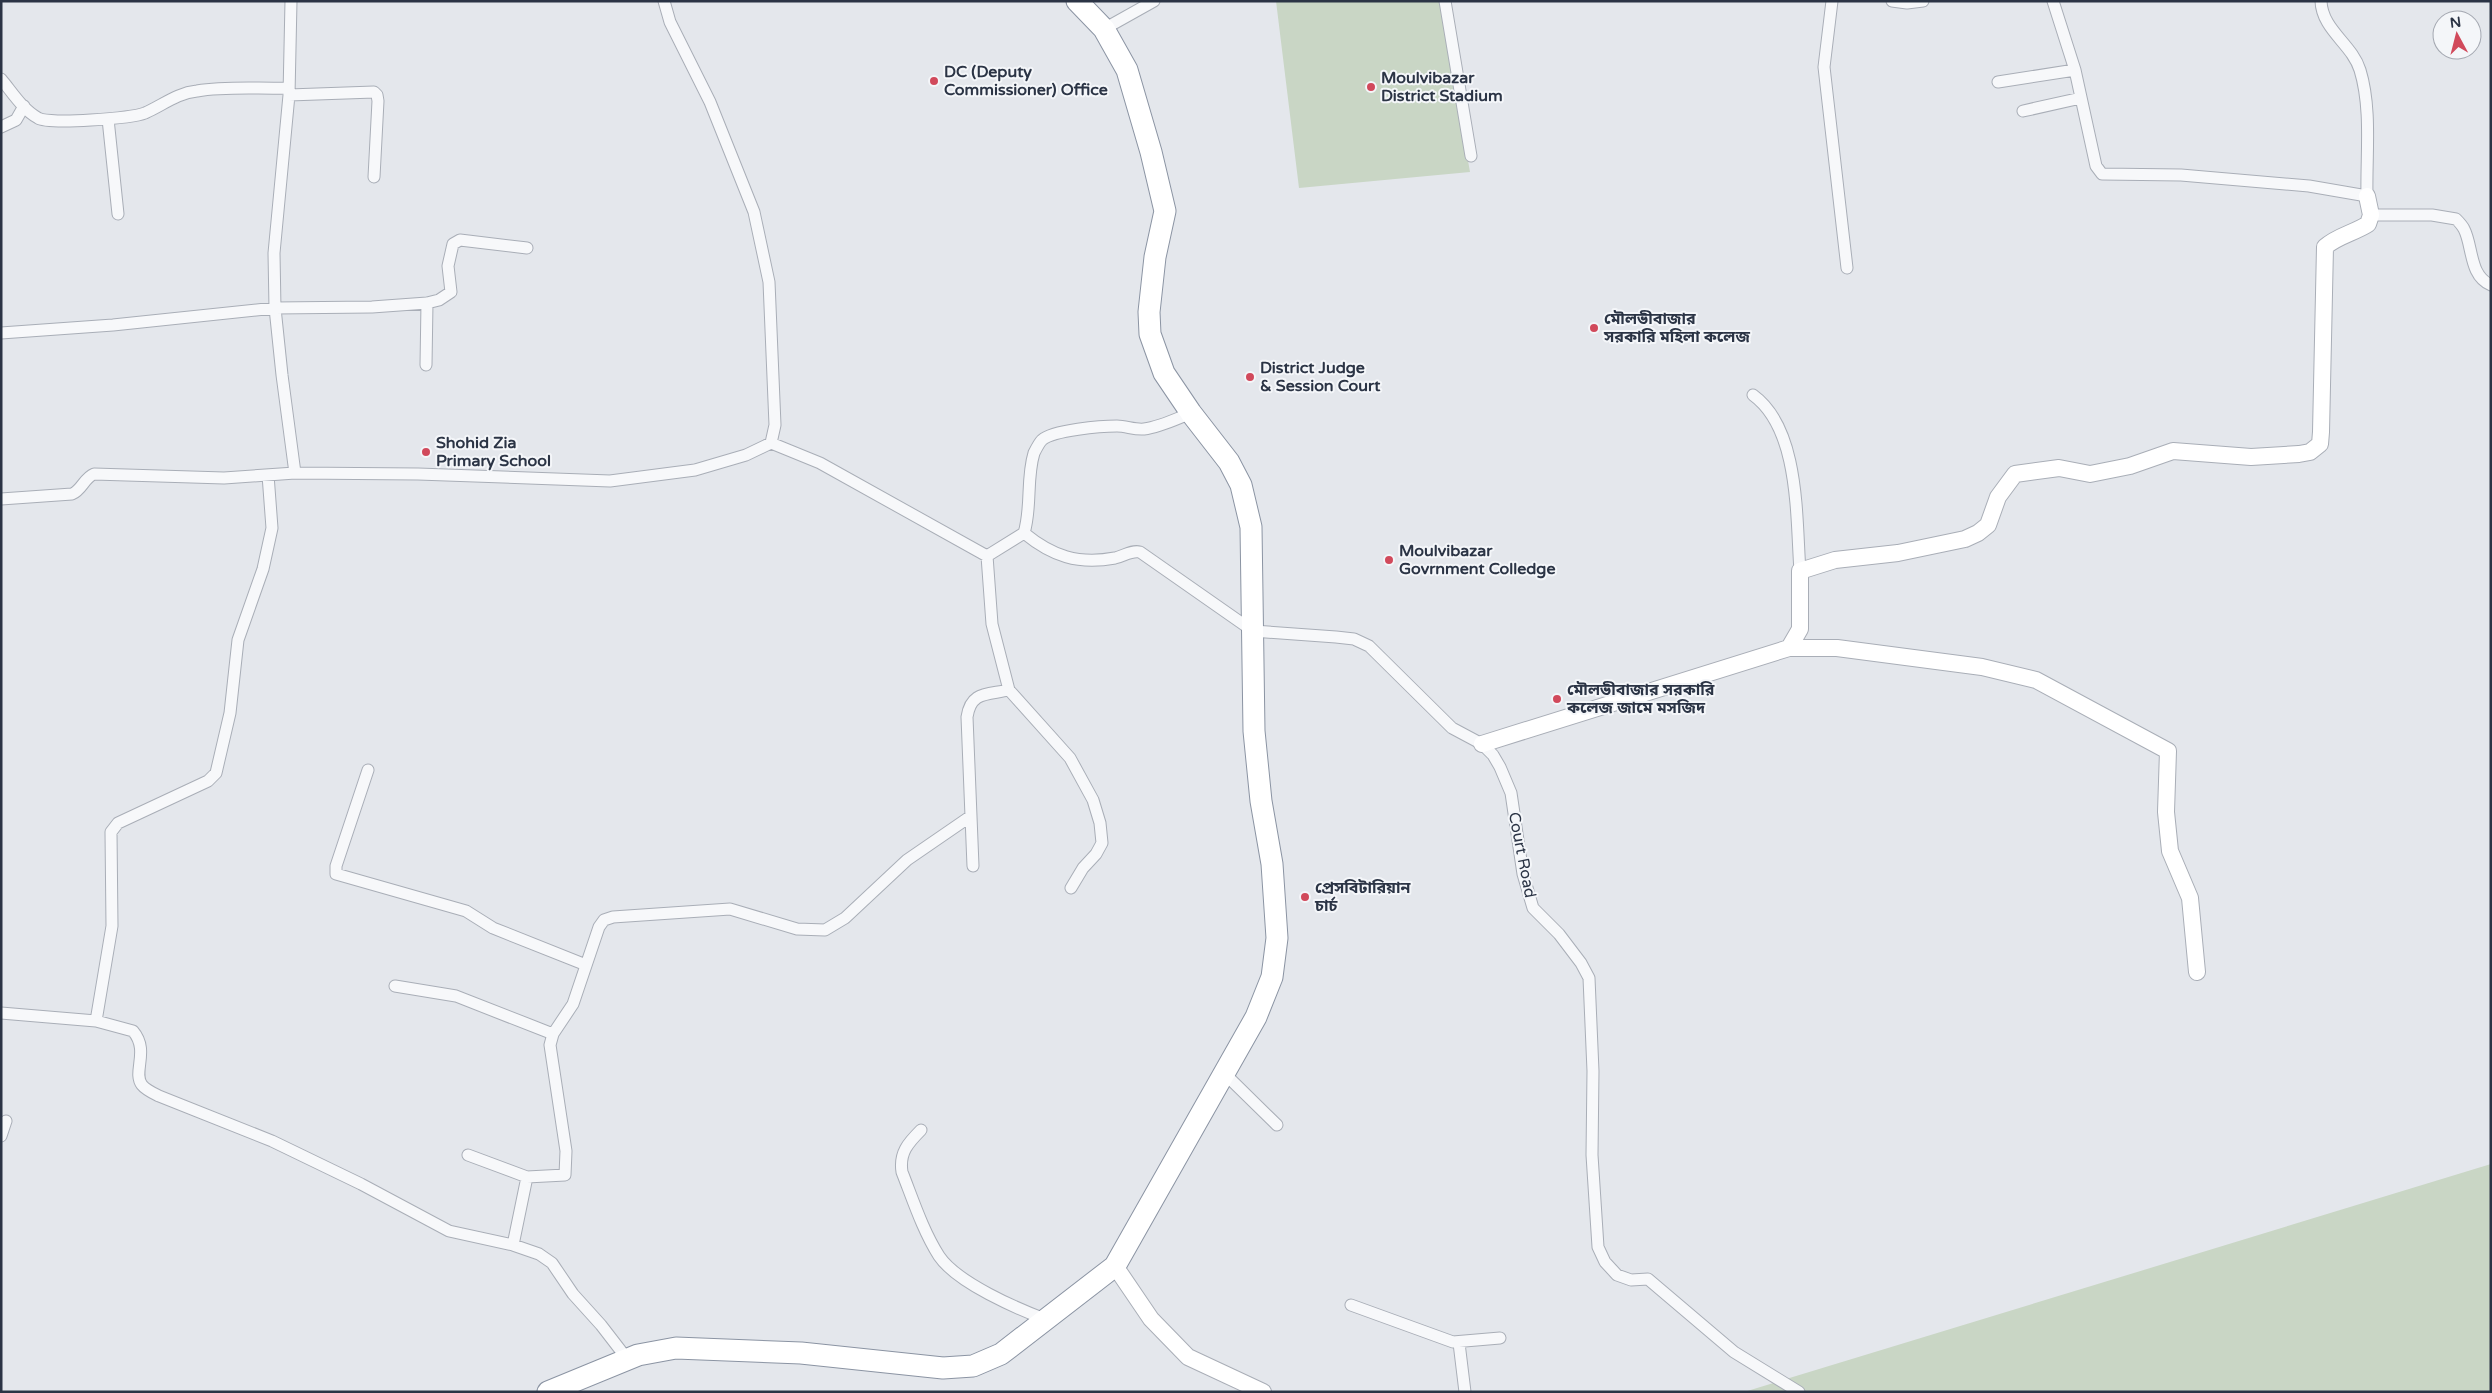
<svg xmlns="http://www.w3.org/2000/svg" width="2492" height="1393" viewBox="0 0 2492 1393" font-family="'Varela Round','Noto Sans Bengali',sans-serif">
<rect width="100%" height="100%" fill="#e4e7ec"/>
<path fill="#c9d6c5" d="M 1276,1 L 1440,1 L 1470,172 L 1299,188 Z
M 2491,1164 L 2491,1392 L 1744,1392 Z"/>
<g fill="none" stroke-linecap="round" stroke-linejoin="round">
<g stroke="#a9aeb7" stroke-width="13">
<path id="street" d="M 291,1 L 289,95 L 274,253 L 275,308 L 282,375 L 295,473
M 664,1 L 670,22 L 710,102 L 754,212 L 769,282 L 775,425 L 771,443 L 820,463 L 987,556 L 992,624 L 1009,690 L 1070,758 L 1093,800 L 1100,823 L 1102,843 L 1096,854 L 1083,868 L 1071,888
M 1445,1 L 1471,156
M 1832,1 L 1824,67 L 1847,268
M 1892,1 L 1907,3 L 1923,1
M 2053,1 L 2075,70 L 2096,166 L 2102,174 L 2181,175 L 2309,186 L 2367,196 C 2366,156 2372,109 2360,70 C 2352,44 2322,30 2321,1
M 1104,29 L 1154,1
M 1,79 C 12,92 23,110 38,118 C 49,125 132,118 145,113 C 163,105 177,93 197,91 C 227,86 259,89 289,88
M 1998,82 L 2075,70
M 289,95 L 374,92 L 377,95 L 378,101 L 374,177
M 2023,111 L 2081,98
M 108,119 L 118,214
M 1,127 L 16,120 L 24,106
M 2371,215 L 2432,215 L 2456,219 C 2459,222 2462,225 2464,229 C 2473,246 2469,276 2491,285
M 1,333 L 113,325 L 275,308 L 372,307 L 427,303 L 439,300 L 451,292 L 448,266 L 453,244 L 460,240 L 527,248
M 426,365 L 427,303
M 1753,395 C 1800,429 1796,518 1800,571
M 1,499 L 72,494 C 82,490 84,478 94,474 L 224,478 L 295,473 L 418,474 L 610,481 L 695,470 L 746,455 L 771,443
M 1024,533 C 1052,556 1078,565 1115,558 C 1124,556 1131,550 1140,552 L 1253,631 L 1336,637 L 1354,639 L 1369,646 L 1452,728 L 1482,744 L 1493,755 L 1500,767 L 1511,793 L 1523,874 L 1533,908 L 1559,934 L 1581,963 L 1589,978 L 1593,1071 L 1592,1155 L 1598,1247 L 1605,1262 L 1617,1275 L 1631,1280 L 1648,1279 L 1734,1352 L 1799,1392
M 987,556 L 1024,533 C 1032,507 1026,479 1034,453 C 1036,449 1039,443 1042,440 C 1053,430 1102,426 1117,426 C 1126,426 1135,430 1144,429 C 1160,427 1176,419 1191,413
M 368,770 L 336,866 L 336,874 L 466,911 L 493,928 L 586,965
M 973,866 L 967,717 C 971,691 987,695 1009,690
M 395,986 L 456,996 L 553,1034
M 1,1013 L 96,1021 L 133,1031 C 150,1051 132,1072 142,1085 C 146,1090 153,1093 159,1096 L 272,1141 L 361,1184 L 449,1231 L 513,1245 L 539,1254 L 552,1263 L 573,1294 L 601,1325 L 628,1360
M 96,1021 L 112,926 L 111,832 L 118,823 L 208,781 L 216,773 L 230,713 L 238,640 L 263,569 L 272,528 L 268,475
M 1224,1073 L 1277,1125
M 921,1130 C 908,1143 899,1153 902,1172 C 913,1200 923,1231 939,1256 C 957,1283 1018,1309 1047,1320
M 1,1136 L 6,1121
M 468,1155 L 527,1177 L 565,1175 L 566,1151 L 550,1045 L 553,1034 L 573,1004 L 599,927 L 604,920 L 613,917 L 730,909 L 797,929 L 825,930 L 845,918 L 907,860 L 971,816
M 513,1245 L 527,1177
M 1351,1305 L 1453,1342 L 1500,1338
M 1459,1343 L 1465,1392"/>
</g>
<g stroke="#a9aeb7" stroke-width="18">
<path id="secondary" d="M 1789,648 L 1800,629 L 1800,571 L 1835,560 L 1898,553 L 1965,539 L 1978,533 L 1988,525 L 1998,497 L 2015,474 L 2059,468 L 2090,474 L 2130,466 L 2173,451 L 2251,457 L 2299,454 L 2310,452 L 2320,444 L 2321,432 L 2325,247 C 2337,236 2354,233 2368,224 L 2371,215 L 2367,196
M 1482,744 L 1789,648 L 1837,648 L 1982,667 L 2036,680 L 2168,751 L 2166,812 L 2170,851 L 2190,898 L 2197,972
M 1115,1266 L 1151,1319 L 1188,1357 L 1263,1392"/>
</g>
<g stroke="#8b94a3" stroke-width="23">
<path id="highway" d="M 548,1392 L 638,1355 L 676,1348 L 801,1353 L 943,1368 L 973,1366 L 1001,1354 L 1115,1266 L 1256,1017 L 1272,977 L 1277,938 L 1272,864 L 1261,801 L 1254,731 L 1251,527 L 1241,485 L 1229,462 L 1191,413 L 1164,373 L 1150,334 L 1149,312 L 1155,257 L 1165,211 L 1151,152 L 1127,70 L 1104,29 L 1077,1"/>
</g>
<use href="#street" stroke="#f7f8fa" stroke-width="11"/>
<use href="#secondary" stroke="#fff" stroke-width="16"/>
<use href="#highway" stroke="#fff" stroke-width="21"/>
</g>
<g fill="#d1495b" stroke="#f4f6f9" stroke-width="2">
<circle cx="934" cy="81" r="5"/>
<circle cx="1371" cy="87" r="5"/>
<circle cx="1594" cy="328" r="5"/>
<circle cx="1250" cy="377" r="5"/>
<circle cx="426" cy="452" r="5"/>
<circle cx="1389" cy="560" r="5"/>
<circle cx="1557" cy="699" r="5"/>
<circle cx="1305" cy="897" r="5"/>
</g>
<g text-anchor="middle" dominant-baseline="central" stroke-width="4" stroke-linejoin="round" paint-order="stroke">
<g font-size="16" font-weight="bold" fill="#2b3445" stroke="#f4f6f9" text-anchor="start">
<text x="944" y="72">DC (Deputy<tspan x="944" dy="18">Commissioner) Office</tspan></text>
<text x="1381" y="78">Moulvibazar<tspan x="1381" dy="18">District Stadium</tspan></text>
<text x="1604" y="319">মৌলভীবাজার<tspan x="1604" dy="18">সরকারি মহিলা কলেজ</tspan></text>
<text x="1260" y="368">District Judge<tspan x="1260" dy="18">&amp; Session Court</tspan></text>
<text x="436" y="443">Shohid Zia<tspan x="436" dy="18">Primary School</tspan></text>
<text x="1399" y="551">Moulvibazar<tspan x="1399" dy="18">Govrnment Colledge</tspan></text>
<text x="1567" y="690">মৌলভীবাজার সরকারি<tspan x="1567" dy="18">কলেজ জামে মসজিদ</tspan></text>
<text x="1315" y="888">প্রেসবিটারিয়ান<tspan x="1315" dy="18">চার্চ</tspan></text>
</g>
<g font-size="16" fill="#2b3445" stroke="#f4f6f9">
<text transform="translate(1522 855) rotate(79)">Court Road</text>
</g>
</g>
<rect width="2492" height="1393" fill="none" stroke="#2b3445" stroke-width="5"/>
<g transform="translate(2457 35) rotate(353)"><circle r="24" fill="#f4f6f9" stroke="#a4a8b1"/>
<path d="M0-4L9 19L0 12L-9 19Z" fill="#d1495b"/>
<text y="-8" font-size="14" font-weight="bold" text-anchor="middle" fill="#2b3445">N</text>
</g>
</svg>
